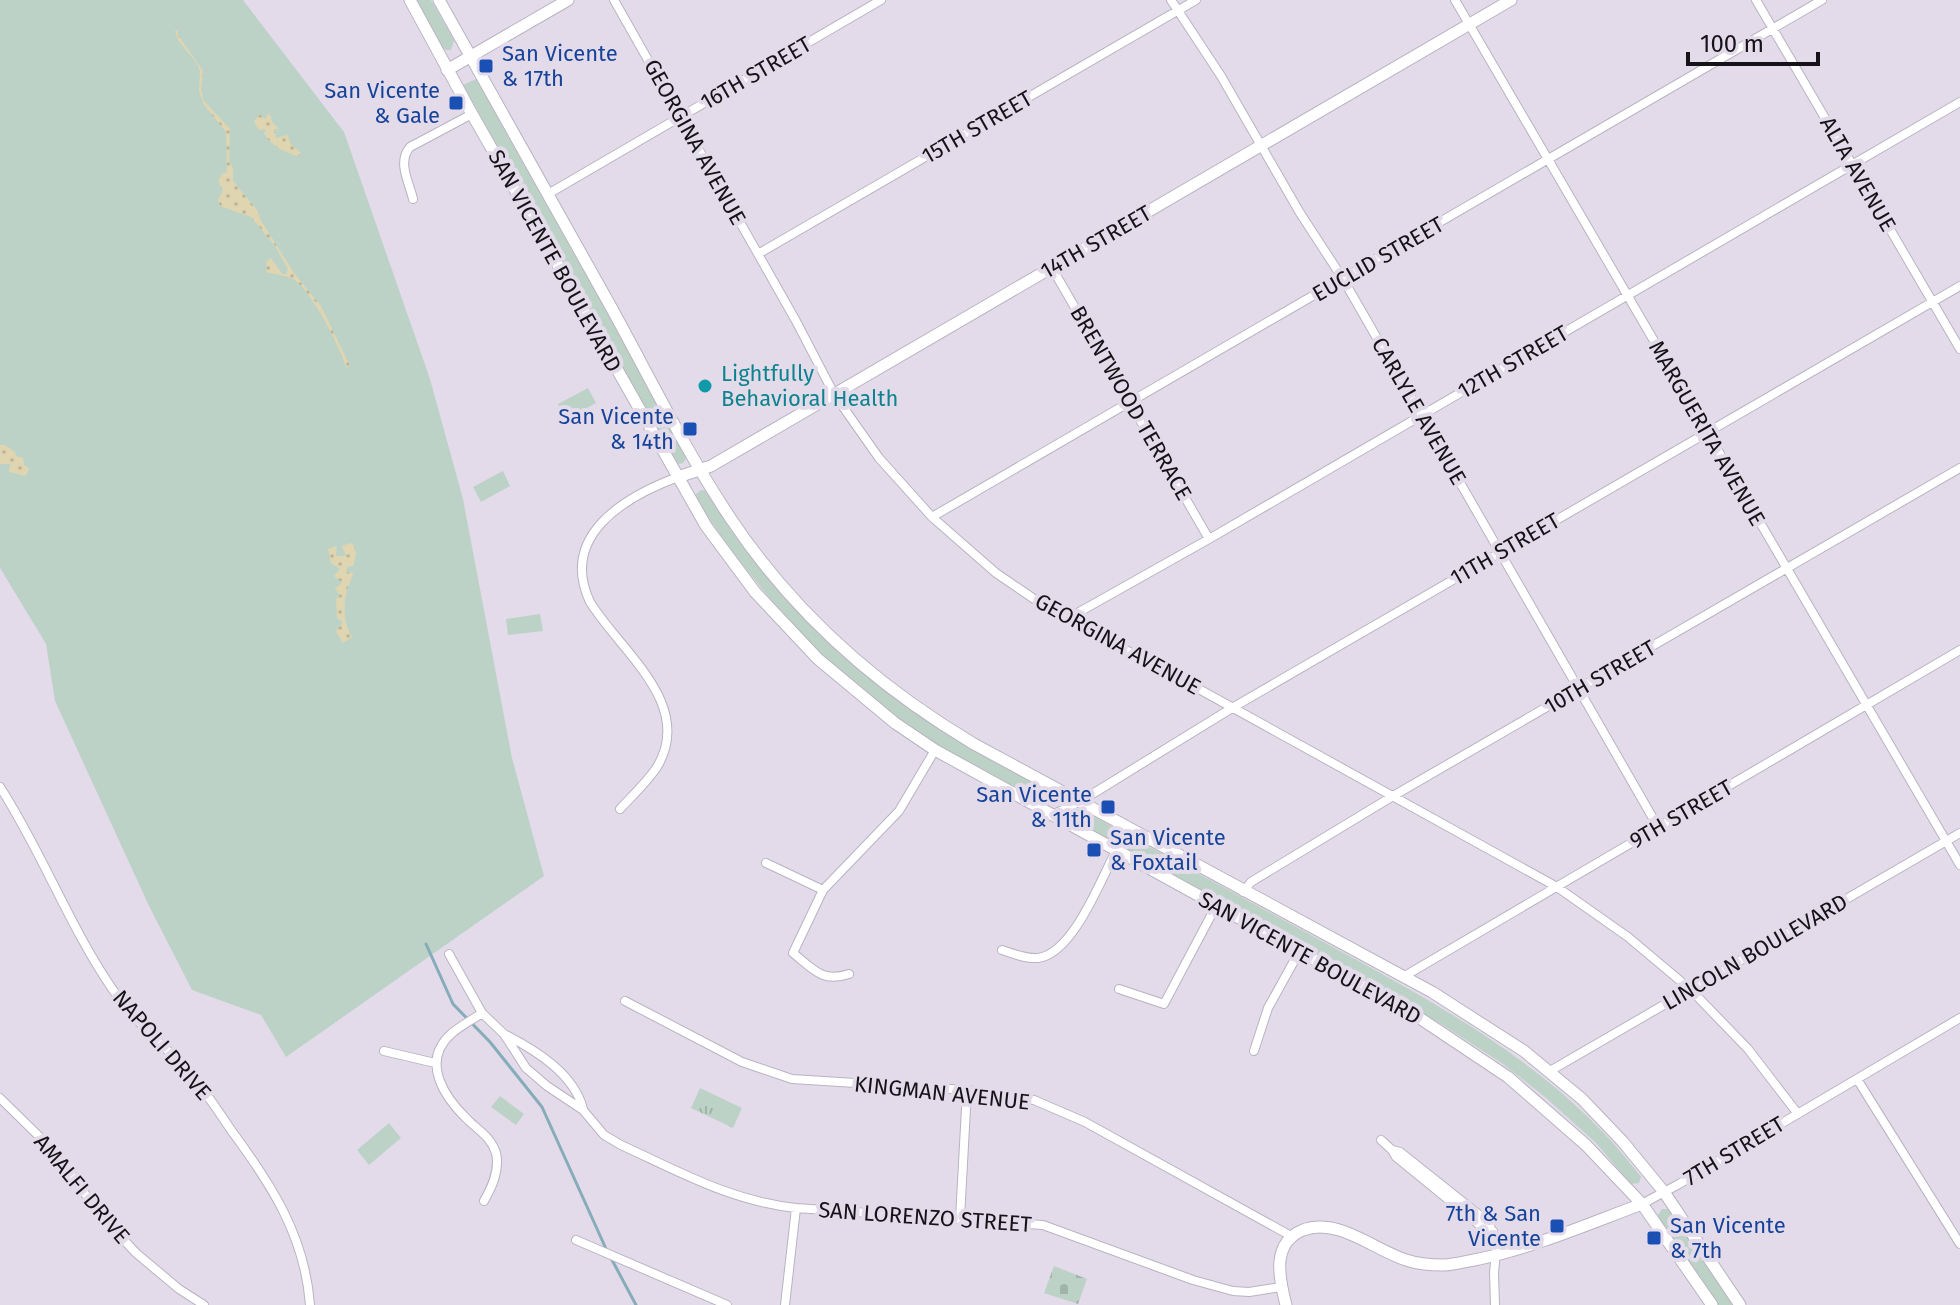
<svg xmlns="http://www.w3.org/2000/svg" width="1960" height="1305" viewBox="0 0 1960 1305" font-family="'Fira Sans',sans-serif">
<defs>
<pattern id="sand-dots" width="8" height="8" patternUnits="userSpaceOnUse" patternTransform="scale(2)"><rect width="8" height="8" fill="#dfd5b1"/><path d="M2 2h.1M6 6h.1" fill="none" stroke="#beb698" stroke-width="1.8" stroke-linecap="round"/></pattern>
<pattern id="cemetery-stones" width="16" height="16" patternUnits="userSpaceOnUse" patternTransform="scale(2)"><rect width="16" height="16" fill="#bdd2c7"/><path d="M2 7V4a2 2 0 0 1 4 0v3zM10 15v-3a2 2 0 0 1 4 0v3z" fill="#a2b3aa"/></pattern>
<pattern id="park-tufts" width="24" height="20" patternUnits="userSpaceOnUse" patternTransform="scale(2)"><rect width="24" height="20" fill="#bdd2c7"/><path d="M3 7l-1-3M5 7V3M7 7l1-3M15 17l-1-3M17 17v-4M19 17l1-3" fill="none" stroke="#a2b3aa"/></pattern>
</defs>
<rect width="100%" height="100%" fill="#e3dbea"/>
<path fill="#bdd2c7" d="M 0,0 L 243,0 L 344,132 L 430,379 L 463,499 L 512,758 L 544,876 L 286,1057 L 261,1015 L 192,990 L 149,906 L 55,701 L 46,644 L 0,568 Z
M 415,0 L 431,0 L 454,40 L 451,50 L 446,50 L 441,47 Z
M 476,79 L 686,453 L 687,457 L 683,463 L 679,464 L 673,460 L 463,85 Z
M 588,388 L 596,403 L 566,419 L 558,404 Z
M 503,471 L 510,486 L 481,502 L 473,487 Z
M 701,490 L 707,491 C 734,531 761,572 794,608 C 868,689 950,738 1045,789 L 1048,794 L 1044,801 L 1041,802 C 1015,789 989,777 965,763 C 853,697 767,608 697,500 L 696,494 Z
M 540,614 L 543,631 L 508,635 L 506,619 Z
M 1091,815 C 1167,857 1244,898 1320,940 C 1437,1004 1560,1068 1641,1177 L 1639,1183 L 1631,1184 L 1596,1143 L 1545,1097 L 1503,1064 L 1438,1022 L 1084,827 L 1081,824 Z
M 500,1096 L 524,1114 L 516,1125 L 491,1107 Z
M 389,1123 L 401,1138 L 369,1165 L 357,1150 Z
M 1662,1209 L 1669,1209 L 1734,1305 L 1716,1305 L 1660,1220 L 1658,1215 Z"/>
<path fill="url(#sand-dots)" d="M 178,30 L 178,35 L 203,71 L 201,90 L 204,101 L 230,129 L 229,161 L 233,168 L 233,181 L 258,211 L 260,219 L 294,273 L 321,306 L 350,366 L 346,367 C 339,345 314,296 296,281 C 290,275 274,275 266,272 L 267,261 L 271,258 L 282,274 L 286,274 L 288,269 L 275,246 L 251,217 L 220,206 L 218,200 L 223,190 L 218,181 L 222,174 L 227,172 L 226,132 L 204,105 L 199,91 L 200,72 L 198,65 L 178,40 L 175,31 Z
M 260,114 L 265,119 L 268,114 L 271,116 L 272,122 L 279,129 L 274,129 L 276,138 L 287,135 L 291,144 L 301,153 L 299,156 C 286,154 269,144 264,133 L 267,129 L 259,130 L 254,122 Z
M 0,445 L 5,445 L 15,452 L 16,456 L 23,458 L 24,465 L 29,468 L 26,476 L 9,472 L 10,464 L 0,464 Z
M 350,543 L 354,545 L 356,555 L 353,566 L 347,567 L 346,573 L 351,572 L 353,575 C 343,594 341,619 352,637 L 343,643 L 336,631 L 343,622 L 337,618 L 336,599 L 340,596 L 335,588 L 342,583 L 334,576 L 340,569 L 331,563 L 328,549 L 337,546 L 336,556 L 346,556 L 342,546 Z"/>
<path fill="url(#cemetery-stones)" d="M 1054,1266 L 1087,1279 L 1078,1304 L 1044,1293 Z"/>
<path fill="url(#park-tufts)" d="M 700,1088 L 742,1108 L 733,1128 L 691,1108 Z"/>
<g fill="none" stroke-linecap="round" stroke-linejoin="round">
<path stroke="#86abb9" stroke-width="3" d="M 426,944 L 453,1004 L 490,1042 L 542,1107 L 607,1251
M 611,1258 L 636,1305"/>
<g stroke="#b9b3c1" stroke-width="10">
<path id="street" d="M 614,0 L 796,321 L 834,394 L 879,458 L 932,517 L 996,573 L 1065,620 L 1150,662 L 1557,887 L 1628,937 L 1690,989 L 1748,1049 L 1798,1114
M 1171,0 L 1221,76 L 1300,213 L 1343,279 L 1658,827
M 1455,0 L 1960,865
M 1756,0 L 1960,349
M 548,194 L 881,0
M 413,199 C 409,182 397,162 410,147 L 472,114
M 758,254 L 1196,0
M 1052,268 L 1209,539
M 932,517 L 1822,0
M 1065,620 L 1209,539 L 1960,102
M 0,787 C 42,852 69,926 113,990 C 132,1018 156,1038 179,1062 C 199,1082 215,1106 231,1130 C 271,1184 305,1236 310,1305
M 620,809 C 632,796 647,782 657,767 C 695,704 620,651 590,602 C 559,536 624,497 678,477
M 1052,815 L 1081,801 L 1232,708 L 1960,286
M 766,863 L 823,890
M 1243,892 L 1251,882 L 1393,796 L 1960,468
M 1002,950 C 1014,954 1026,959 1038,958 C 1073,954 1101,879 1116,851
M 449,954 L 482,1013 L 504,1034 L 526,1068 L 547,1086 L 583,1110 L 604,1135 L 621,1145 C 680,1172 731,1201 796,1208 L 1043,1225 L 1193,1280 L 1233,1291 L 1249,1292 L 1281,1287
M 849,974 C 822,983 813,969 793,953 L 823,890 L 899,811 L 935,750
M 1403,977 L 1960,650
M 1119,989 L 1164,1004 L 1216,906
M 625,1001 L 742,1062 L 792,1079 L 967,1090 L 1034,1100 L 1085,1122 L 1291,1236
M 482,1013 C 472,1020 460,1026 451,1034 C 420,1062 445,1098 468,1120 C 479,1131 491,1137 496,1153 C 500,1170 492,1187 484,1201
M 506,1035 C 537,1051 574,1074 583,1109
M 384,1051 L 435,1063
M 1254,1051 L 1268,1008 L 1299,952
M 1550,1071 L 1960,833
M 1857,1079 L 1960,1244
M 0,1098 L 56,1153 L 98,1212 L 136,1253 L 179,1289 L 204,1305
M 1381,1140 L 1392,1150 L 1396,1157 L 1483,1228 L 1493,1231
M 1392,1150 L 1400,1152 L 1488,1222 L 1497,1242 L 1494,1273 L 1495,1305
M 1642,1204 L 1679,1184 L 1960,1018
M 960,1218 L 967,1090
M 576,1240 L 727,1305
M 785,1305 L 796,1208"/>
</g>
<g stroke="#b9b3c1" stroke-width="13">
<path id="secondary" d="M 410,0 L 472,114 L 706,526 L 755,592 L 818,659 L 895,723 L 935,750 L 1415,1015 L 1508,1077 L 1586,1145 L 1642,1204 L 1712,1305
M 439,0 C 496,103 554,205 611,307 C 650,378 686,452 731,519 C 793,612 878,687 974,744 L 1432,992 L 1524,1051 L 1582,1099 L 1623,1142 L 1664,1192 L 1740,1305
M 447,70 L 568,0
M 678,477 L 711,466 L 1511,0
M 1286,1305 C 1279,1278 1271,1243 1303,1230 C 1338,1217 1374,1250 1406,1260 C 1418,1264 1431,1265 1443,1265 C 1455,1265 1467,1261 1479,1259 C 1535,1247 1588,1224 1642,1204"/>
</g>
<use href="#street" stroke="#fff" stroke-width="8"/>
<use href="#secondary" stroke="#fff" stroke-width="11"/>
</g>
<g fill="#1a4fb4" stroke="#e3dbea" stroke-width="3">
<rect x="478" y="58" width="16" height="16" rx="4"/>
<rect x="448" y="95" width="16" height="16" rx="4"/>
<rect x="682" y="421" width="16" height="16" rx="4"/>
<rect x="1100" y="799" width="16" height="16" rx="4"/>
<rect x="1086" y="842" width="16" height="16" rx="4"/>
<rect x="1549" y="1218" width="16" height="16" rx="4"/>
<rect x="1646" y="1230" width="16" height="16" rx="4"/>
</g>
<circle fill="#0f9aa8" stroke="#e3dbea" stroke-width="3" cx="705" cy="386" r="8"/>
<g text-anchor="middle" dominant-baseline="central" stroke-width="8" stroke-linejoin="round" paint-order="stroke">
<g font-size="22" fill="#164399" stroke="#e3dbea" text-anchor="end">
<text x="502" y="53" text-anchor="start">San Vicente<tspan x="502" dy="25">&amp; 17th</tspan></text>
<text x="440" y="90">San Vicente<tspan x="440" dy="25">&amp; Gale</tspan></text>
<text x="674" y="416">San Vicente<tspan x="674" dy="25">&amp; 14th</tspan></text>
<text x="1092" y="794">San Vicente<tspan x="1092" dy="25">&amp; 11th</tspan></text>
<text x="1110" y="837" text-anchor="start">San Vicente<tspan x="1110" dy="25">&amp; Foxtail</tspan></text>
<text x="1541" y="1213">7th &amp; San<tspan x="1541" dy="25">Vicente</tspan></text>
<text x="1670" y="1225" text-anchor="start">San Vicente<tspan x="1670" dy="25">&amp; 7th</tspan></text>
</g>
<g font-size="22" fill="#151318" stroke="#e3dbea">
<text transform="translate(756 73) rotate(-30)">16TH STREET</text>
<text transform="translate(977 127) rotate(-30)">15TH STREET</text>
<text transform="translate(695 142) rotate(61)">GEORGINA AVENUE</text>
<text transform="translate(1858 174) rotate(60)">ALTA AVENUE</text>
<text transform="translate(1096 242) rotate(-30)">14TH STREET</text>
<text transform="translate(1378 259) rotate(-30)">EUCLID STREET</text>
<text transform="translate(555 261) rotate(61)">SAN VICENTE BOULEVARD</text>
<text transform="translate(1513 362) rotate(-30)">12TH STREET</text>
<text transform="translate(1131 403) rotate(60)">BRENTWOOD TERRACE</text>
<text transform="translate(1419 411) rotate(60)">CARLYLE AVENUE</text>
<text transform="translate(1707 433) rotate(60)">MARGUERITA AVENUE</text>
<text transform="translate(1505 549) rotate(-30)">11TH STREET</text>
<text transform="translate(1118 644) rotate(29)">GEORGINA AVENUE</text>
<text transform="translate(1600 677) rotate(-30)">10TH STREET</text>
<text transform="translate(1681 814) rotate(-30)">9TH STREET</text>
<text transform="translate(1755 952) rotate(-30)">LINCOLN BOULEVARD</text>
<text transform="translate(1310 958) rotate(29)">SAN VICENTE BOULEVARD</text>
<text transform="translate(162 1045) rotate(49)">NAPOLI DRIVE</text>
<text transform="translate(942 1093) rotate(6)">KINGMAN AVENUE</text>
<text transform="translate(1734 1151) rotate(-31)">7TH STREET</text>
<text transform="translate(82 1189) rotate(50)">AMALFI DRIVE</text>
<text transform="translate(925 1217) rotate(4)">SAN LORENZO STREET</text>
</g>
<g font-size="22" fill="#0d838f" stroke="#e3dbea" text-anchor="start">
<text x="721" y="373">Lightfully<tspan x="721" dy="25">Behavioral Health</tspan></text>
</g>
</g>
<path d="M1688 52v12h130v-12" fill="none" stroke="#151318" stroke-width="4"/>
<text x="1700" y="52" font-size="24" fill="#151318" stroke="#e3dbea" stroke-width="6" paint-order="stroke">100 m</text>
</svg>
